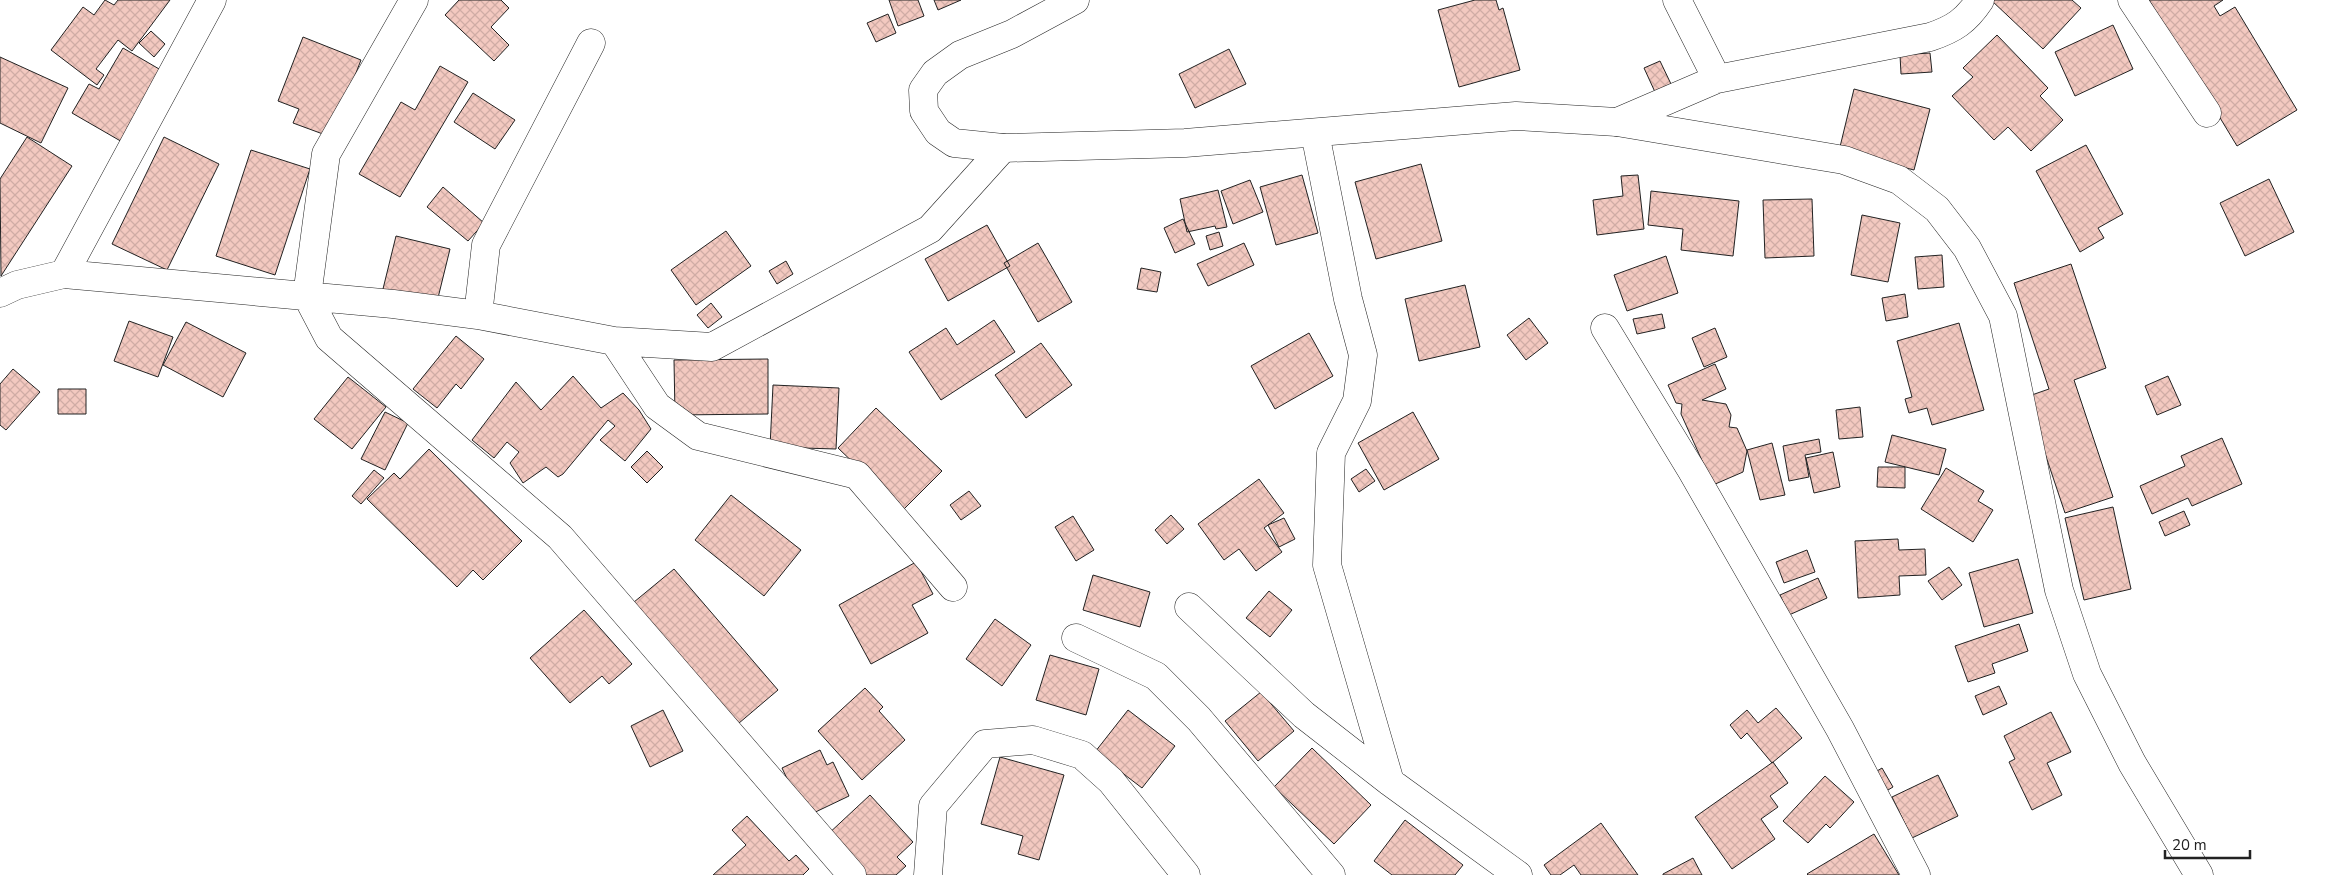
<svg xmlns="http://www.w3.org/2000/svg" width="2340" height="875" viewBox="0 0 2340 875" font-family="'Nunito Sans',sans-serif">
<defs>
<pattern id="building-cross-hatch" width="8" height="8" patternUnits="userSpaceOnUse" patternTransform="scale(1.25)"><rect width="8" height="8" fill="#f3c9c0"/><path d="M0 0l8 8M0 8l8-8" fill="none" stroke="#d0aca5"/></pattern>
</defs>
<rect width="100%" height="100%" fill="#fff"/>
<path fill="url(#building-cross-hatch)" stroke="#222" d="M 105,0 L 114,5 L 118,0 L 170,0 L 132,51 L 118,40 L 96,69 L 104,75 L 97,85 L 51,50 L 83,7 L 94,15 Z
M 459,0 L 501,0 L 509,8 L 491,27 L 509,45 L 494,61 L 445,15 Z
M 889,0 L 918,0 L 924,16 L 898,26 Z
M 934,0 L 961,0 L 938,10 Z
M 1475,0 L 1496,0 L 1499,10 L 1503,8 L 1520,70 L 1459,87 L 1438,10 Z
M 1991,0 L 2072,0 L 2081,8 L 2043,49 Z
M 2149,0 L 2223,0 L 2214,6 L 2220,16 L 2235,7 L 2297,110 L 2237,146 Z
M 888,14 L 896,33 L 876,42 L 867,23 Z
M 2113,25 L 2133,69 L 2075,96 L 2055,52 Z
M 151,31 L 165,44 L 154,57 L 139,43 Z
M 1997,35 L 2048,88 L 2040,96 L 2063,120 L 2031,151 L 2008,127 L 1994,140 L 1952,96 L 1973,77 L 1963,68 Z
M 303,37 L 361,60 L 331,137 L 293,123 L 299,109 L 278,101 Z
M 123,48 L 166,73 L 124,143 L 72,113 L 89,84 L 99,89 Z
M 1229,49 L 1246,84 L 1195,108 L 1179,74 Z
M 1930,53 L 1932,72 L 1901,74 L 1900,55 Z
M 0,57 L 68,88 L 41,143 L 0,123 Z
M 1660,61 L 1671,84 L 1655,92 L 1644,68 Z
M 440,66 L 468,82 L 400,197 L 359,174 L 401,102 L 415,110 Z
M 1854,89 L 1930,109 L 1914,170 L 1839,151 Z
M 473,93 L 515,120 L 495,149 L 454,122 Z
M 27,137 L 72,166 L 1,276 L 0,179 Z
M 164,137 L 219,164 L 167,270 L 112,244 Z
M 2086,145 L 2123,214 L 2098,228 L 2104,238 L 2080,252 L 2036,171 Z
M 251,150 L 310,169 L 275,275 L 216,256 Z
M 1421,164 L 1442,241 L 1376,259 L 1355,182 Z
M 1302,175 L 1318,233 L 1276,245 L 1260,187 Z
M 1638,175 L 1644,229 L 1597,235 L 1593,200 L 1623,196 L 1621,176 Z
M 2269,179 L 2294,232 L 2245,256 L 2220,203 Z
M 1250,180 L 1263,212 L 1233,224 L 1221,191 Z
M 443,187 L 484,223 L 468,241 L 427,207 Z
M 1218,190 L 1227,227 L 1216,229 L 1215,226 L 1187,232 L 1180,199 Z
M 1651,191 L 1739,201 L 1733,256 L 1681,250 L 1683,229 L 1648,225 Z
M 1812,199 L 1814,256 L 1765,258 L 1763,200 Z
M 1862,215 L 1900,223 L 1888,282 L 1851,275 Z
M 1183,219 L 1195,244 L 1175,253 L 1164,228 Z
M 987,225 L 1010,266 L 948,301 L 925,259 Z
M 726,231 L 751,266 L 696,305 L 671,270 Z
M 1219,232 L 1223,246 L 1210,250 L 1206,236 Z
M 396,236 L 450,249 L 436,306 L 382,293 Z
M 1038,243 L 1072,302 L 1038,322 L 1004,263 Z
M 1244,243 L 1254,265 L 1208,286 L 1197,264 Z
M 1942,255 L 1944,287 L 1918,289 L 1915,257 Z
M 1666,256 L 1678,293 L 1627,311 L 1614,275 Z
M 786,261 L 793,274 L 777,284 L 769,271 Z
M 2071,264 L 2106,368 L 2074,380 L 2113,497 L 2065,513 L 2026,397 L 2049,389 L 2014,283 Z
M 1141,268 L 1161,272 L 1157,292 L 1137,289 Z
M 1465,285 L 1480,347 L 1419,361 L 1405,299 Z
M 1905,294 L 1908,317 L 1886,321 L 1882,298 Z
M 711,303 L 722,317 L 708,328 L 697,315 Z
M 1662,314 L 1665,328 L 1637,334 L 1633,319 Z
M 1529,318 L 1548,343 L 1526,360 L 1507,335 Z
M 994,320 L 1015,352 L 941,400 L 909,352 L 946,328 L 957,345 Z
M 129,321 L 173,337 L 158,377 L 114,361 Z
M 186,322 L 246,353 L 223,397 L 163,365 Z
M 1959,323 L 1984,410 L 1932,425 L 1927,408 L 1909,413 L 1905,399 L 1912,397 L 1897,341 Z
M 1715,328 L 1727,357 L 1704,367 L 1692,338 Z
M 1309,333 L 1333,376 L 1275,409 L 1251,366 Z
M 456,336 L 484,359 L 461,389 L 456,384 L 437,408 L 413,389 Z
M 1041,343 L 1072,385 L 1026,418 L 995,375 Z
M 768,359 L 768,414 L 675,415 L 674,360 Z
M 1715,364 L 1726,389 L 1702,400 L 1726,404 L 1731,415 L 1729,427 L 1737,428 L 1747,451 L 1743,472 L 1713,485 L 1681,414 L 1682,404 L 1676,403 L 1668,385 Z
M 13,369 L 40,392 L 6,430 L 0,425 L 0,384 Z
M 573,376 L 601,408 L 623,393 L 639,410 L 651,429 L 625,461 L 600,440 L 615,426 L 608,420 L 563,474 L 558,477 L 546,467 L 523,483 L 510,463 L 519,452 L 507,442 L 494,458 L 472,440 L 516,382 L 541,410 Z
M 2168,376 L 2181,405 L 2157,415 L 2145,386 Z
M 348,377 L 386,407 L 352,449 L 314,419 Z
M 773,385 L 839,388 L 836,449 L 770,447 Z
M 58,389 L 86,389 L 86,414 L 58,414 Z
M 1860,407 L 1863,437 L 1839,439 L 1836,410 Z
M 876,408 L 942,471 L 903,510 L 838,448 Z
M 385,412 L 408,423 L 385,470 L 361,459 Z
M 1413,412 L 1439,459 L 1384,490 L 1358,443 Z
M 1892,435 L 1946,449 L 1939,475 L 1885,462 Z
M 2222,438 L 2242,484 L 2192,506 L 2188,498 L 2152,514 L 2140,486 L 2185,466 L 2181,456 Z
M 1819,439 L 1821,452 L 1805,455 L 1809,477 L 1789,481 L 1783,446 Z
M 1772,443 L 1785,495 L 1760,500 L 1747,450 Z
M 429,449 L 522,541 L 483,580 L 473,570 L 457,587 L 367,499 L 394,473 L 400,479 Z
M 647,451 L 663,467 L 647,483 L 631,467 Z
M 1833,452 L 1840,487 L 1814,493 L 1806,458 Z
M 1878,467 L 1905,467 L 1905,488 L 1877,487 Z
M 1946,468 L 1984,491 L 1978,501 L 1993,510 L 1973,542 L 1921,509 Z
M 1366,469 L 1375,481 L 1359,492 L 1351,479 Z
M 374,470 L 384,478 L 361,504 L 352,496 Z
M 1259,479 L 1284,513 L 1264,528 L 1282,552 L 1256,571 L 1239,549 L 1224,560 L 1198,524 Z
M 969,491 L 981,506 L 961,520 L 950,505 Z
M 731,495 L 801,550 L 764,596 L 695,540 Z
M 2113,507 L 2131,589 L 2084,600 L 2065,518 Z
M 2184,511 L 2190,525 L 2165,536 L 2159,522 Z
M 1171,515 L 1184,529 L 1167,544 L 1155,530 Z
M 1073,516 L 1094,550 L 1076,561 L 1055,527 Z
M 1284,518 L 1295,539 L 1279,547 L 1268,525 Z
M 1898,539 L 1899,550 L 1925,549 L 1926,575 L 1899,576 L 1900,595 L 1858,598 L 1855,541 Z
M 1807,550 L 1815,572 L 1784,583 L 1776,562 Z
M 2018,559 L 2033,613 L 1984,627 L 1969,573 Z
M 916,562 L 933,594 L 912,605 L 928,633 L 871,664 L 839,605 Z
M 1949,567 L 1962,585 L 1942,600 L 1928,581 Z
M 674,569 L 778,690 L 732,729 L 628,607 Z
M 1093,575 L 1150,592 L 1140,627 L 1083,610 Z
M 1818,578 L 1827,598 L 1789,615 L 1780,595 Z
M 1269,591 L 1292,610 L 1270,637 L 1246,618 Z
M 584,610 L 632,664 L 609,684 L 602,676 L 570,703 L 530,658 Z
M 995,619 L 1031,645 L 1002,686 L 966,659 Z
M 2019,624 L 2028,651 L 1992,664 L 1995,673 L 1968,682 L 1955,646 Z
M 1050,655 L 1099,669 L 1086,715 L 1036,700 Z
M 1999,686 L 2007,704 L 1983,715 L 1975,696 Z
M 865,688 L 883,707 L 879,711 L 905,740 L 862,780 L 818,731 Z
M 1261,692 L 1294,731 L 1258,761 L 1225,721 Z
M 1776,708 L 1802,738 L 1772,763 L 1747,733 L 1741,739 L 1730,725 L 1747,710 L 1758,723 Z
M 663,710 L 683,751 L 650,767 L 631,726 Z
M 1128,710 L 1175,746 L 1142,788 L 1095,752 Z
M 2051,712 L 2071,752 L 2047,763 L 2062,795 L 2032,810 L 2009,762 L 2015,759 L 2004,736 Z
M 1312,748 L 1371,805 L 1334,844 L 1274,787 Z
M 820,750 L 827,765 L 833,762 L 849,796 L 805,817 L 782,768 Z
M 1000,757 L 1064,775 L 1039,860 L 1018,854 L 1023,836 L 981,824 Z
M 1773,762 L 1788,783 L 1770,796 L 1778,807 L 1761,819 L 1775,839 L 1732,869 L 1695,817 Z
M 1882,768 L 1893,787 L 1878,796 L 1867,777 Z
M 1938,775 L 1958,816 L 1912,838 L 1892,797 Z
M 1825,776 L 1854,802 L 1830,828 L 1826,824 L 1808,843 L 1783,821 Z
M 870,795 L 913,842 L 897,857 L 906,866 L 896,875 L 863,875 L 826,836 Z
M 747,816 L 789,861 L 796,855 L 809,869 L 803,875 L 713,875 L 746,845 L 732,830 Z
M 1405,820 L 1463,865 L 1455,875 L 1392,875 L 1374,861 Z
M 1601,823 L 1638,875 L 1581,875 L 1574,865 L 1560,875 L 1551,875 L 1544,865 Z
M 1874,834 L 1899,875 L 1808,875 L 1807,874 Z
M 1693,858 L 1702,875 L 1663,875 L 1663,874 Z"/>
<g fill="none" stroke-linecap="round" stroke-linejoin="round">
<g stroke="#222" stroke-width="29">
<path id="minor" d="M 414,0 L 326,154 L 307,296 L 329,338 L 560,537 L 852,875
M 1677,0 L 1717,79
M 2132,0 L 2207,113
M 1617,122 L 1717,79 L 1930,37 C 1954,29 1966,21 1980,0
M 1315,133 L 1348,299 L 1363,355 L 1357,401 L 1331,453 L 1327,565 L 1390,782
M 64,274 L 212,0
M 0,293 L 17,285 L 64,274 L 393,304 L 478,315 L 614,341 L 712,347 L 930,229 L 1003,148
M 478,315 L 486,245 L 591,43
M 1605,328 L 1692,471 L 1840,729 L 1916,875
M 614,341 L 657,406 L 698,436 L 857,475 L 953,587
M 1189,607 L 1304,715 L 1390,782 L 1518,875
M 1076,638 L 1156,676 L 1199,719 L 1331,875
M 928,875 L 933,806 L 985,744 L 1033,740 L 1082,755 L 1111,781 L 1186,875"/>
</g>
<g stroke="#222" stroke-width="29">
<path id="major" d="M 1075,0 L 1012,34 L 960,55 L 935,73 L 923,90 L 924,111 L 938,132 L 954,143 L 1003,148 L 1185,143 L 1516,116 L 1617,122 L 1844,160 L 1899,180 L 1937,209 L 1967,248 L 2003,316 L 2059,590 L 2087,674 L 2132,763 L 2199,875"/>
</g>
<use href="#minor" stroke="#fff" stroke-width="28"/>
<use href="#major" stroke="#fff" stroke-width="28"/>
</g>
<path d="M2165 850v8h85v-8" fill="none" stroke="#222222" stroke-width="2.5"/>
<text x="2172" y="850" font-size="15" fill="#222222" stroke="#ffffff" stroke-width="4" paint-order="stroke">20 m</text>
</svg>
